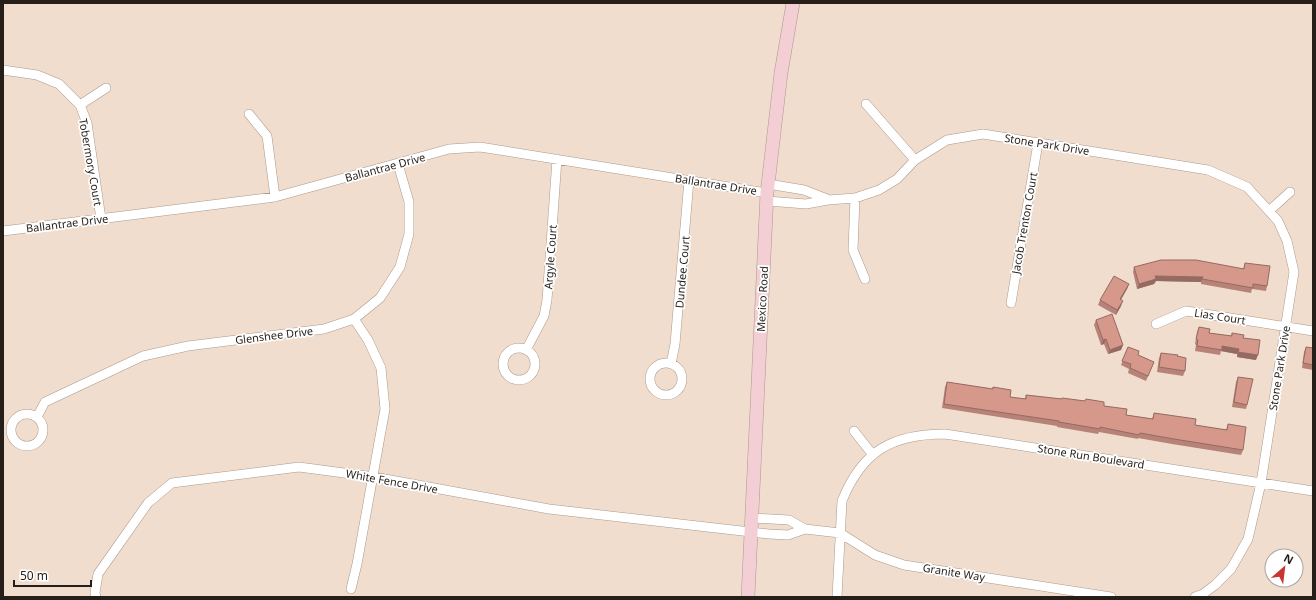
<svg xmlns="http://www.w3.org/2000/svg" width="1316" height="600" viewBox="0 0 1316 600" font-family="'Noto Sans',sans-serif">
<rect width="100%" height="100%" fill="#f0ddce"/>
<g fill="none" stroke-linecap="round" stroke-linejoin="round">
<g stroke="#ab998b" stroke-width="10">
<path id="street" d="M 3,70 L 37,75 L 59,84 L 80,105 L 87,123 L 101,219
M 866,104 L 915,160
M 80,105 L 106,88
M 249,114 L 267,136 L 275,197
M 768,184 L 804,190 L 827,199
M 855,198 L 853,250 L 865,279
M 767,201 L 806,204 L 828,200 L 855,198 L 879,190 L 897,179 L 915,160 L 947,140 L 983,134 L 1208,170 L 1247,187 L 1278,221 L 1287,241 L 1294,272 L 1261,483 L 1248,539 L 1231,569 L 1215,585 L 1203,594 L 1195,597
M 1269,211 L 1290,192
M 3,231 L 275,197 L 449,149 L 480,147 L 767,193
M 1011,303 L 1038,143
M 1156,324 L 1186,311 L 1313,331
M503 364a16 16 0 1 1 32 0a16 16 0 1 1-32 0Z
M 526,350 L 544,316 L 547,300 L 557,159
M650 379a16 16 0 1 1 32 0a16 16 0 1 1-32 0Z
M 671,364 L 675,344 L 689,180
M11 430a16 16 0 1 1 32 0a16 16 0 1 1-32 0Z
M 37,417 L 45,402 L 143,356 L 188,346 L 324,329 L 354,319 L 380,298 L 400,267 L 409,234 L 409,202 L 398,164
M 854,431 L 873,455
M 752,518 L 789,520 L 805,529 L 840,533 L 875,555 L 904,565 L 1111,597
M 351,589 L 357,564 L 385,409 L 381,368 L 368,340 L 354,319
M 96,597 L 95,593 L 98,574 L 148,503 L 172,483 L 299,467 L 374,477 L 549,509 L 769,534 L 788,535 L 805,529
M 837,597 L 842,501 C 862,451 892,434 945,434 L 1313,491"/>
</g>
<g stroke="#ab998b" stroke-width="14">
<path id="secondary" d="M 748,597 L 767,193 L 781,73 L 793,3"/>
</g>
<use href="#street" stroke="#fff" stroke-width="9"/>
<use href="#secondary" stroke="#f3ced5" stroke-width="13"/>
</g>
<path fill="#b78378" d="M 1245,263 L 1267,286 L 1266,291 L 1252,289 L 1251,293 L 1201,284 L 1201,282 L 1156,281 L 1154,284 L 1137,289 L 1133,272 L 1134,267 L 1243,269 Z
M 1129,284 L 1127,289 L 1121,300 L 1121,306 L 1116,315 L 1098,305 L 1100,300 Z
M 1096,320 L 1123,345 L 1121,350 L 1108,354 L 1104,344 L 1101,345 L 1094,325 Z
M 1199,327 L 1209,333 L 1231,336 L 1232,333 L 1243,338 L 1256,360 L 1237,357 L 1237,354 L 1221,351 L 1220,355 L 1195,351 L 1196,345 L 1195,344 L 1197,332 Z
M 1128,347 L 1138,355 L 1154,362 L 1146,381 L 1128,373 L 1129,369 L 1121,365 Z
M 1306,347 L 1313,348 L 1313,370 L 1302,368 L 1304,352 Z
M 1161,353 L 1177,356 L 1185,371 L 1183,376 L 1157,372 L 1159,358 Z
M 1238,377 L 1247,405 L 1246,409 L 1232,407 L 1236,382 Z
M 947,382 L 992,389 L 993,387 L 1010,397 L 1025,399 L 1026,395 L 1062,399 L 1085,401 L 1086,399 L 1126,415 L 1152,419 L 1154,413 L 1195,425 L 1226,430 L 1228,424 L 1243,450 L 1241,455 L 1172,444 L 1138,438 L 1138,439 L 1099,432 L 1098,434 L 1057,427 L 1057,426 L 942,408 L 945,387 Z"/>
<path fill="#956a61" d="M 1155,276 L 1203,277 L 1201,282 L 1156,281 L 1154,284 L 1137,289 L 1139,284 Z
M 1129,284 L 1127,289 L 1118,304 L 1120,299 Z
M 1123,301 L 1121,306 L 1116,315 L 1117,310 Z
M 1106,339 L 1104,344 L 1101,345 L 1103,340 Z
M 1123,345 L 1121,350 L 1108,354 L 1110,350 Z
M 1222,346 L 1239,349 L 1237,354 L 1221,351 Z
M 1238,352 L 1258,355 L 1256,360 L 1237,357 Z"/>
<path fill="#d5988b" stroke="#956a61" d="M 1161,260 L 1196,260 L 1244,269 L 1245,263 L 1270,266 L 1267,286 L 1253,284 L 1253,288 L 1202,279 L 1203,277 L 1155,276 L 1156,279 L 1139,284 L 1134,267 Z
M 1114,276 L 1129,284 L 1120,299 L 1123,301 L 1117,310 L 1100,300 Z
M 1112,314 L 1123,345 L 1110,350 L 1106,339 L 1103,340 L 1096,320 Z
M 1199,327 L 1210,329 L 1209,333 L 1232,336 L 1232,333 L 1244,335 L 1243,338 L 1260,340 L 1258,355 L 1238,352 L 1239,349 L 1222,346 L 1222,350 L 1197,346 L 1198,340 L 1196,339 Z
M 1128,347 L 1139,351 L 1138,355 L 1154,362 L 1148,376 L 1130,368 L 1131,364 L 1122,361 Z
M 1306,347 L 1313,348 L 1313,365 L 1303,363 Z
M 1161,353 L 1178,355 L 1177,356 L 1186,358 L 1185,371 L 1159,367 Z
M 1238,377 L 1253,379 L 1247,405 L 1234,402 Z
M 947,382 L 993,389 L 993,387 L 1011,390 L 1010,397 L 1026,399 L 1026,395 L 1062,399 L 1062,398 L 1085,401 L 1086,399 L 1104,402 L 1104,406 L 1127,409 L 1126,415 L 1153,419 L 1154,413 L 1196,419 L 1195,425 L 1227,430 L 1228,424 L 1246,427 L 1243,450 L 1174,439 L 1140,433 L 1139,435 L 1100,427 L 1100,429 L 1059,422 L 1059,421 L 944,404 Z"/>
<g text-anchor="middle" dominant-baseline="central" stroke-width="3.5" stroke-linejoin="round" paint-order="stroke">
<g font-size="11" fill="#251e19" stroke="#fff">
<text transform="translate(1047 144) rotate(9)">Stone Park Drive</text>
<text transform="translate(91 162) rotate(80)">Tobermory Court</text>
<text transform="translate(385 167) rotate(-15)">Ballantrae Drive</text>
<text transform="translate(716 184) rotate(9)">Ballantrae Drive</text>
<text transform="translate(67 223) rotate(-7)">Ballantrae Drive</text>
<text transform="translate(1024 223) rotate(-80)">Jacob Trenton Court</text>
<text transform="translate(550 257) rotate(-86)">Argyle Court</text>
<text transform="translate(682 272) rotate(-85)">Dundee Court</text>
<text transform="translate(762 299) rotate(-87)">Mexico Road</text>
<text transform="translate(1220 316) rotate(9)">Lias Court</text>
<text transform="translate(274 335) rotate(-7)">Glenshee Drive</text>
<text transform="translate(1279 368) rotate(-81)">Stone Park Drive</text>
<text transform="translate(1091 456) rotate(9)">Stone Run Boulevard</text>
<text transform="translate(392 481) rotate(10)">White Fence Drive</text>
<text transform="translate(954 572) rotate(9)">Granite Way</text>
</g>
</g>
<rect width="1316" height="600" fill="none" stroke="#251e19" stroke-width="8"/>
<g transform="translate(1284 568) rotate(28)"><circle r="19" fill="#ffffff" stroke="#a8a5a3"/>
<path d="M0-3L7 15L0 10L-7 15Z" fill="#c63733"/>
<text y="-6" font-size="11" font-weight="bold" text-anchor="middle" fill="#251e19">N</text>
</g>
<path d="M14 580v6h77v-6" fill="none" stroke="#251e19" stroke-width="2"/>
<text x="20" y="580" font-size="12" fill="#251e19" stroke="#ffffff" stroke-width="3" paint-order="stroke">50 m</text>
</svg>
